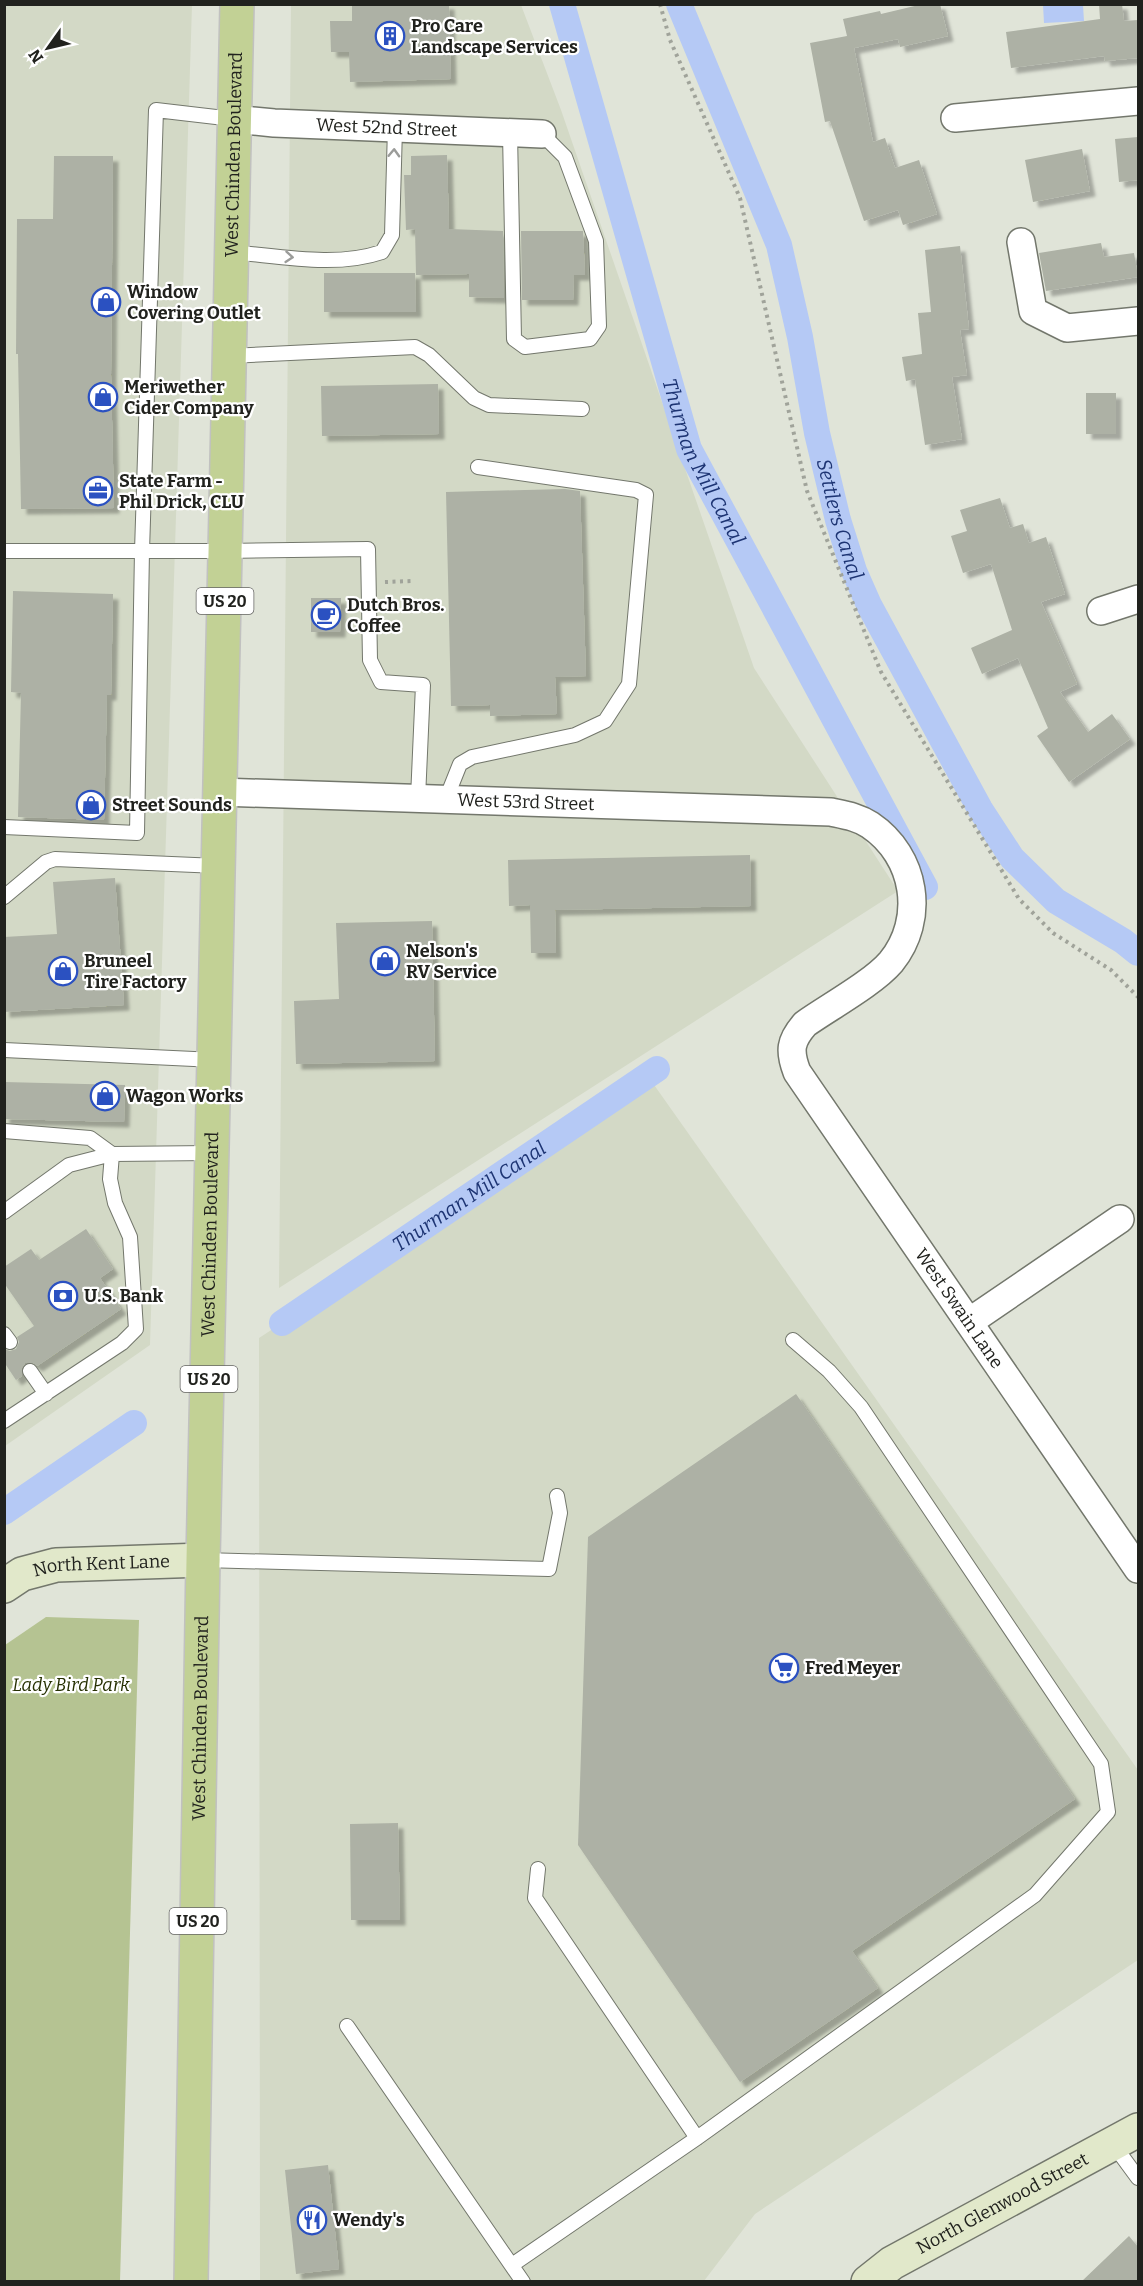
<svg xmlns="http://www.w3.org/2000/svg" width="1143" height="2286" viewBox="0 0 1143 2286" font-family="Bitter,serif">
<defs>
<filter id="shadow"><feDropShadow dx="5.5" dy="5.5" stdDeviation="1.5" flood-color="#0004"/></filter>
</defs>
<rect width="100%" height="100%" fill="#e0e4d8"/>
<path fill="#d3d9c6" d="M 5,5 L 192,5 L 150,1345 L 5,1446 Z
M 291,5 L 521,5 L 561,110 L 754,668 L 898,891 L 279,1288 Z
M 652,1082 L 1138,1770 L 1138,1960 L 755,2214 L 704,2281 L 260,2281 L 259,1338 Z"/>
<path fill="#b5c392" d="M 46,1617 L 139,1620 L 120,2281 L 5,2281 L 5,1645 Z"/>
<path fill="#b5c9f5" d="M 1043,5 L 1083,5 L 1084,21 L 1044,23 Z"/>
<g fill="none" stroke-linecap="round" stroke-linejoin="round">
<g stroke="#b5c9f5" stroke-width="26">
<path id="s1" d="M 562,4 L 689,449 L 925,887"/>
<path id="s2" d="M 679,4 L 779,245 L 800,337 L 817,433 L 838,520 L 854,571 L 869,605 L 980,809 L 1012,858 L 1056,901 L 1123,941 L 1138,953"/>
<path id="s3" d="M 282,1323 L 657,1069"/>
<path d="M 4,1512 L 134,1423"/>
</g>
</g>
<path fill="#adb1a5" filter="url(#shadow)" d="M 352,4 L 449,4 L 451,79 L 350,82 L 349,52 L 331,52 L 330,21 L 352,21 Z
M 923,4 L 940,4 L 948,36 L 900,47 L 898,39 L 854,48 L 873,142 L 885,138 L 895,168 L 919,160 L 937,214 L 903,225 L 898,210 L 864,221 L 830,121 L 825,122 L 810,43 L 847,36 L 843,19 L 880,11 L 881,14 Z
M 1099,4 L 1122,4 L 1124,21 L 1138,20 L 1138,58 L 1105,61 L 1104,56 L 1011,68 L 1006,32 L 1100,19 Z
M 1138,137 L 1138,180 L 1119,182 L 1115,139 Z
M 1082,149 L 1090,191 L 1033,202 L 1025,160 Z
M 447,155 L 449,229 L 503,231 L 504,298 L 469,297 L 469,274 L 416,275 L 415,229 L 406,230 L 404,175 L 411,175 L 411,156 Z
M 54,156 L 113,156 L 111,375 L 114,508 L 21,509 L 18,354 L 16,354 L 17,219 L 53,219 Z
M 521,231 L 583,231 L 585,275 L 574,275 L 573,300 L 522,300 Z
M 1101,243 L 1104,257 L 1134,253 L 1138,277 L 1046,291 L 1039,253 Z
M 960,246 L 969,329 L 960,330 L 967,375 L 952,377 L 962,439 L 925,445 L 915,379 L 906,381 L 902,357 L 922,354 L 918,313 L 931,312 L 925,250 Z
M 324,273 L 415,273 L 416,312 L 324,312 Z
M 438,384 L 439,434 L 322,436 L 321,386 Z
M 1086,393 L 1116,393 L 1116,434 L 1086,434 Z
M 565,489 L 580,491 L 586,676 L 555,677 L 557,714 L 490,716 L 490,705 L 451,706 L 446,492 Z
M 1000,498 L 1010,528 L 1023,524 L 1029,543 L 1046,537 L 1065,594 L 1041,602 L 1077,684 L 1060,692 L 1088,732 L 1112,714 L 1130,739 L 1069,782 L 1037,736 L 1048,728 L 1018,658 L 982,674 L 971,648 L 1012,630 L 991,564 L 963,573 L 951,536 L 967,531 L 960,510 Z
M 13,591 L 113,594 L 111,695 L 107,695 L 104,820 L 18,817 L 21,693 L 11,692 Z
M 311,598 L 341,598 L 340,632 L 311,632 Z
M 750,855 L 751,906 L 555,910 L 556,953 L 531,953 L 530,905 L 509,906 L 508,860 Z
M 115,878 L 124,1005 L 4,1012 L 4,937 L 57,934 L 53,882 Z
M 432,921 L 435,1061 L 296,1064 L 294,1001 L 339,999 L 336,923 Z
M 4,1082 L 125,1085 L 124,1122 L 4,1119 Z
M 86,1229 L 113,1269 L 100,1278 L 121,1309 L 37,1366 L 33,1363 L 25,1363 L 22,1368 L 22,1376 L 16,1380 L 4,1362 L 4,1349 L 10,1351 L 16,1349 L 19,1342 L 17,1337 L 34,1326 L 4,1283 L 4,1267 L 31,1249 L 39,1260 Z
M 796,1394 L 1075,1799 L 852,1951 L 878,1988 L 740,2082 L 578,1845 L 588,1537 Z
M 398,1823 L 400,1920 L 351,1920 L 350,1824 Z
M 328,2165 L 339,2269 L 296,2274 L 285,2170 Z
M 1129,2236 L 1138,2247 L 1138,2282 L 1081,2282 Z"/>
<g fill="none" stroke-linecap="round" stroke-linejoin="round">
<g stroke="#73776c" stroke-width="16">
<path id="lane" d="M 510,133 L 514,339 L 525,347 L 590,339 L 599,326 L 596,241 L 565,157 L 542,134
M 231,252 C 280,256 335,268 382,252 L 392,235 L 395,128
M 229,356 L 415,347 L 429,355 L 474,398 L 489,405 L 582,409
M 4,551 L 226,551 L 368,549 L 370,660 L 381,682 L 423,685 L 418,798
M 446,799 L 460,764 L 472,757 L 575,735 L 605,721 L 629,684 L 646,495 L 636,490 L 478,467
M 4,827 L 137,833 L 142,551 L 156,110 L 233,119
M 4,897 L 46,862 L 55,859 L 218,866
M 4,1050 L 215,1060
M 4,1131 L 90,1138 L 112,1154
M 4,1212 L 69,1165 L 112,1154
M 4,1334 L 10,1342
M 30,1371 L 46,1394
M 4,1421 L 122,1343 L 136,1329 L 130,1237 L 115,1203 L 110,1179 L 112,1154 L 211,1153
M 203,1560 L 549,1569 L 560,1513 L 557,1496
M 538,1869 L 535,1898 L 697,2138
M 347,2026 L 523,2282
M 1113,2144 L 1138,2178
M 512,2265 L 697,2138 L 1035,1895 L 1108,1812 L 1101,1764 L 861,1407 L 829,1371 L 793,1340"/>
</g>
<g stroke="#73776c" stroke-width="30">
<g id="street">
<path d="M 955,118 L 1138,101"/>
<path id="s4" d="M 233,119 L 274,123 L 542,134"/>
<path d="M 1021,242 L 1033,311 L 1067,328 L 1138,321"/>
<path d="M 1101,611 L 1138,599"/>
<path id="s5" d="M 220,792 L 831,812 C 845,815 858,817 870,825 C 916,856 926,919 891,962 C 873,983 829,1007 805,1024 C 790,1041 789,1051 797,1072 L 1138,1569"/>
<path d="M 969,1322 L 1120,1219"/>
</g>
</g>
<g stroke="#73776c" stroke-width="36">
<g id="secondary">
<path id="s6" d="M 4,1586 L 22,1574 L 56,1565 L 203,1560"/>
<path id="s7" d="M 868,2282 L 892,2263 L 1138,2130"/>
</g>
</g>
<g stroke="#c1c1c0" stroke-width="36">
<g id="primary">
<path id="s8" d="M 191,2282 L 203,1560 L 237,4"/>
</g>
</g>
<path stroke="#a0a39a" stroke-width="4" stroke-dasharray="3 4.5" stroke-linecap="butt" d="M 660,4 L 670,40 L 740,198 L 807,491 L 881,672 L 1019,899 L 1053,933 L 1111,970 L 1138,997
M 385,582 L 412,581"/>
<use href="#lane" stroke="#fff" stroke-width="14"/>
<use href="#street" stroke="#fff" stroke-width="27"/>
<use href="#secondary" stroke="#e1e8ca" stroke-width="33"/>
<use href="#primary" stroke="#c2d195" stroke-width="33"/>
</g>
<defs><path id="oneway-chevron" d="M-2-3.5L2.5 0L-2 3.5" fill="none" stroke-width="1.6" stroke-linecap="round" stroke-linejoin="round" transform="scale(1.5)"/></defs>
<g stroke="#9b9c9a">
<use href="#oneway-chevron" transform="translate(394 153) rotate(-88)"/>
<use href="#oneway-chevron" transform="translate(289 257) rotate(5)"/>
</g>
<defs>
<g id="building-ring" transform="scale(1.5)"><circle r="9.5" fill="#fff" stroke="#2b51c1" stroke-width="1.5"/><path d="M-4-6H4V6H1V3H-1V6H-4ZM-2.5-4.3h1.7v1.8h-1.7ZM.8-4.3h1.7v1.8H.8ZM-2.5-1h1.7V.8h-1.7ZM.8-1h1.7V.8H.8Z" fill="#2b51c1"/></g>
<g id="shop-ring" transform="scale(1.5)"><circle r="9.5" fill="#fff" stroke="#2b51c1" stroke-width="1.5"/><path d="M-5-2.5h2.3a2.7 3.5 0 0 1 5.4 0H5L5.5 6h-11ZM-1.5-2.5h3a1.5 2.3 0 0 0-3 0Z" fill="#2b51c1"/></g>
<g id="office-ring" transform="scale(1.5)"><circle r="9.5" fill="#fff" stroke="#2b51c1" stroke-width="1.5"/><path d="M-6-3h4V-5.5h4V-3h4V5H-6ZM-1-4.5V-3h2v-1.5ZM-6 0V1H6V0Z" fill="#2b51c1"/></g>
<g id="cafe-ring" transform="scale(1.5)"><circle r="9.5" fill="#fff" stroke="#2b51c1" stroke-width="1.5"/><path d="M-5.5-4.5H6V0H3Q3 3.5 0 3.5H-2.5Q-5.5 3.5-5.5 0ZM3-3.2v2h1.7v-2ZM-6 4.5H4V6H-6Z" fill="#2b51c1"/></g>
<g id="bank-ring" transform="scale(1.5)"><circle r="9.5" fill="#fff" stroke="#2b51c1" stroke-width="1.5"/><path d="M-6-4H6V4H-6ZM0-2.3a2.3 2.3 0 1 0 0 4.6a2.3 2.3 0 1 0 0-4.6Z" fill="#2b51c1"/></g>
<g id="supermarket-ring" transform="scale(1.5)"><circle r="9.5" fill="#fff" stroke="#2b51c1" stroke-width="1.5"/><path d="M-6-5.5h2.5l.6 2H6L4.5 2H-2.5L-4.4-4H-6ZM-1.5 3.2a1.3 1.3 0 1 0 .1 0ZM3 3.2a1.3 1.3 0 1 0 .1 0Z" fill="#2b51c1"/></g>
<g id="restaurant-ring" transform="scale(1.5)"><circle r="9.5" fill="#fff" stroke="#2b51c1" stroke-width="1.5"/><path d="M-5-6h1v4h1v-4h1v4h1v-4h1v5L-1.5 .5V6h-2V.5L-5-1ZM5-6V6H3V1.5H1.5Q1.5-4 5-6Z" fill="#2b51c1"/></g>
</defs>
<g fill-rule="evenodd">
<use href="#building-ring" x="390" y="36"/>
<use href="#shop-ring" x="106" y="302"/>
<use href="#shop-ring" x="103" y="397"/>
<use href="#office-ring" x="98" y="491"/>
<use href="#cafe-ring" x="326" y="615"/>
<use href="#shop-ring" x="91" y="805"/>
<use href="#shop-ring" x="385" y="961"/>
<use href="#shop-ring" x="63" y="971"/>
<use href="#shop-ring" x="105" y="1096"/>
<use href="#bank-ring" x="63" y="1296"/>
<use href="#supermarket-ring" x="784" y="1668"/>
<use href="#restaurant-ring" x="312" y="2220"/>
</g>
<g text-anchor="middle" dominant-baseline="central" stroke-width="4.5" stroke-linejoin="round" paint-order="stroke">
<g fill="#fff" stroke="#646462" stroke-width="1.5">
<rect x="196.5" y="588" width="57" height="26" rx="4.5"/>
<rect x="180.5" y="1366" width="57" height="26" rx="4.5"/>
<rect x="169.5" y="1908" width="57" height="26" rx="4.5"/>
</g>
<g font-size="16" font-weight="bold" fill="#21221e">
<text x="225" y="601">US 20</text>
<text x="209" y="1379">US 20</text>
<text x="198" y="1921">US 20</text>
</g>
<g font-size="18" font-weight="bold" fill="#21221e" stroke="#fff" text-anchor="start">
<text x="411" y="26">Pro Care<tspan x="411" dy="21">Landscape Services</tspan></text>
<text x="127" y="292">Window<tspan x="127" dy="21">Covering Outlet</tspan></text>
<text x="124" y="387">Meriwether<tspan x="124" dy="21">Cider Company</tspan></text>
<text x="119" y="481">State Farm -<tspan x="119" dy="21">Phil Drick, CLU</tspan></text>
<text x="347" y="605">Dutch Bros.<tspan x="347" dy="21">Coffee</tspan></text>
<text x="112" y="805">Street Sounds</text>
<text x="406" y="951">Nelson's<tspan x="406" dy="21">RV Service</tspan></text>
<text x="84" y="961">Bruneel<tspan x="84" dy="21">Tire Factory</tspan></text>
<text x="126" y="1096">Wagon Works</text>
<text x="84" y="1296">U.S. Bank</text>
<text x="805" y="1668">Fred Meyer</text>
<text x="333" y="2220">Wendy's</text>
</g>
<g font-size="18" fill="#21221e" stroke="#fff">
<text stroke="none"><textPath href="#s4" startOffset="154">West 52nd Street</textPath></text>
<text stroke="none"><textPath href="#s8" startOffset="2128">West Chinden Boulevard</textPath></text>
<text stroke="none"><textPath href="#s5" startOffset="306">West 53rd Street</textPath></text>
<text stroke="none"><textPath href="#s8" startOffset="1048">West Chinden Boulevard</textPath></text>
<text stroke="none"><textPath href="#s5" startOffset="1254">West Swain Lane</textPath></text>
<text stroke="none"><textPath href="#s6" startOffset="102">North Kent Lane</textPath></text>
<text stroke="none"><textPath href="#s8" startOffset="564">West Chinden Boulevard</textPath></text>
<text stroke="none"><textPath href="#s7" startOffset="156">North Glenwood Street</textPath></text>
</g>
<g font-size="18" font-style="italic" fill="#263002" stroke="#fff">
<text x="71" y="1685">Lady Bird Park</text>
</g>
<g font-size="20" font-style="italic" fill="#1d3473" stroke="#fff">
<text stroke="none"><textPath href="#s1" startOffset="480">Thurman Mill Canal</textPath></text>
<text stroke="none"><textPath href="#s2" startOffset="542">Settlers Canal</textPath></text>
<text stroke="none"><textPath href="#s3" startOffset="226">Thurman Mill Canal</textPath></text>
</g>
</g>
<rect width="1143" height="2286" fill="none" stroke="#21221e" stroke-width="12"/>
<g transform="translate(48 48) rotate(236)" stroke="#ffffff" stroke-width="4.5" paint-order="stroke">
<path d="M0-4.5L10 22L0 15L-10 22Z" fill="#21221e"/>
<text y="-9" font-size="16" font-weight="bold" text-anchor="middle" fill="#21221e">N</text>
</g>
</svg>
